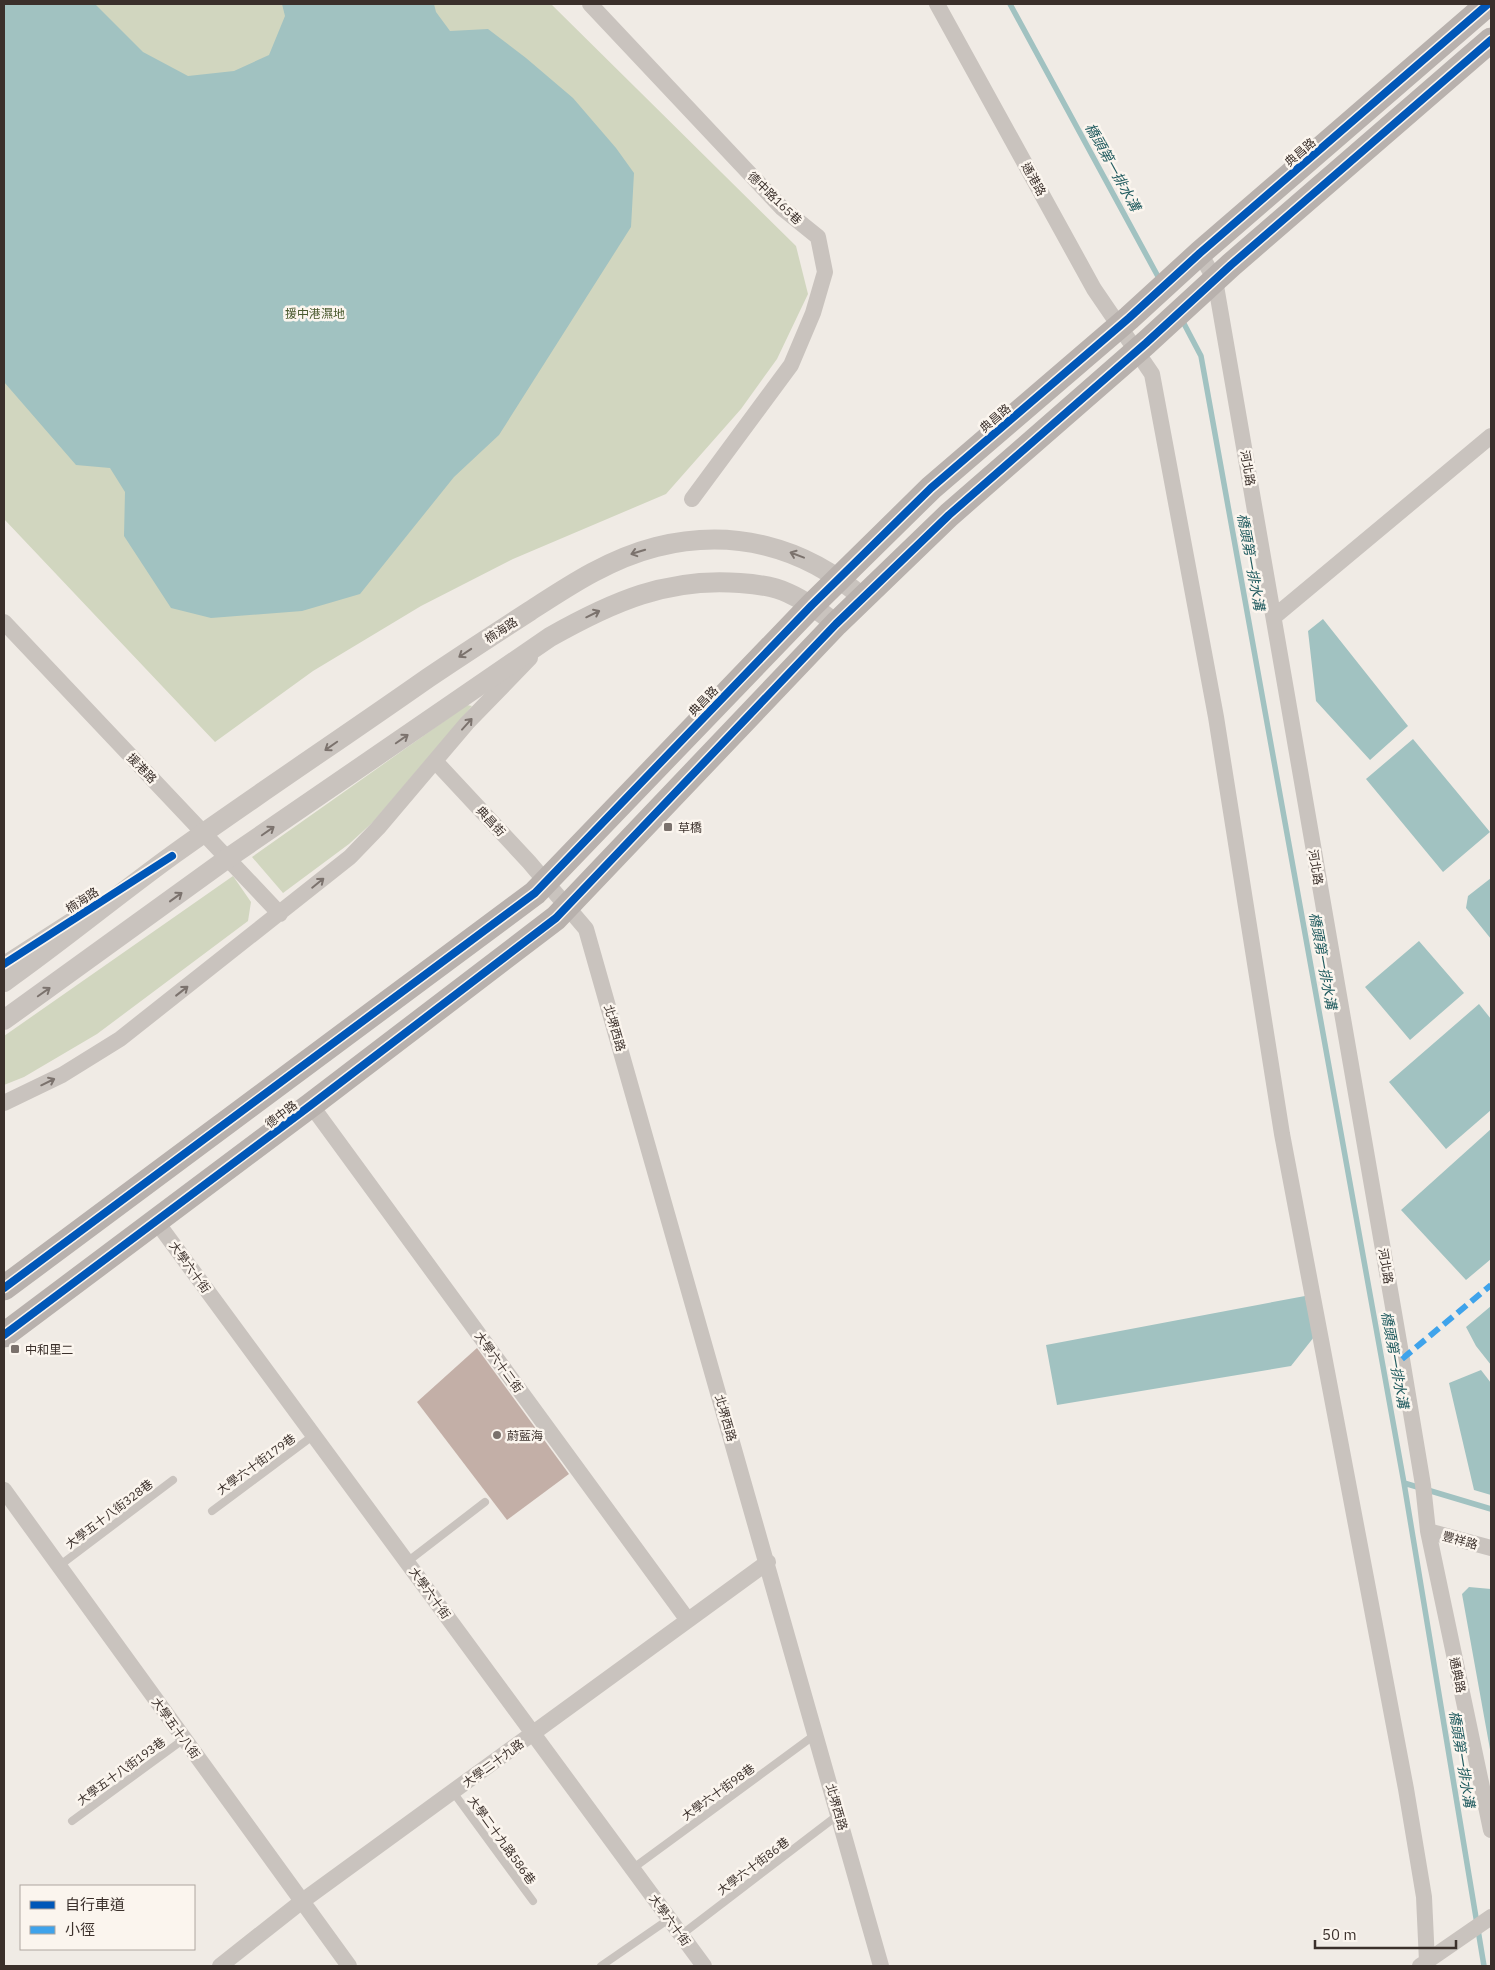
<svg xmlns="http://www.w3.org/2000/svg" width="1495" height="1970" viewBox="0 0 1495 1970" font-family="'IBM Plex Sans','Noto Sans TC',sans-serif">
<rect width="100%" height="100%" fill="#f0ebe5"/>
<path fill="#d1d6bf" d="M 4,4 L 551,4 L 796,246 L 808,294 L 777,359 L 741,409 L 666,494 L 513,559 L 421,606 L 313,671 L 215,742 L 4,519 Z
M 467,705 L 472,706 L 373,822 L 349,844 L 283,893 L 252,857 Z
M 233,876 L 251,902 L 248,921 L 97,1034 L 24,1077 L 4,1085 L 4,1036 Z"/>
<path fill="#a1c2c1" d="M 4,4 L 95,4 L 143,52 L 188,76 L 234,71 L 269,55 L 285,16 L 282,4 L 434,4 L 436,12 L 450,31 L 488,29 L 526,58 L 573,98 L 616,148 L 634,173 L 631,227 L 499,435 L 454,477 L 360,594 L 302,611 L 211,618 L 171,608 L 124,536 L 125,492 L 110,468 L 76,465 L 4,382 Z
M 1323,619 L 1408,726 L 1370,760 L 1316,701 L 1308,631 Z
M 1413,739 L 1490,832 L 1443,872 L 1366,779 Z
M 1491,878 L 1491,939 L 1466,908 L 1468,896 Z
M 1419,941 L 1464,993 L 1410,1040 L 1365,987 Z
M 1479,1004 L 1491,1019 L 1491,1110 L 1446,1149 L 1389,1082 Z
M 1491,1129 L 1491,1259 L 1466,1280 L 1401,1210 Z
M 1305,1296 L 1314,1337 L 1291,1366 L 1057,1405 L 1046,1345 Z
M 1491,1306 L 1491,1365 L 1476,1346 L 1466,1327 Z
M 1481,1370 L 1491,1383 L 1491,1495 L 1474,1490 L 1449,1383 Z
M 1469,1587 L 1491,1589 L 1491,1755 L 1462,1594 Z"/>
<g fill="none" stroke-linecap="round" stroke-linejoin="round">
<path stroke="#a1c2c1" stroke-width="5.5" d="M 1010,4 L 1161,282
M 1181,318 L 1201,356 L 1404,1483 L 1484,1966
M 1404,1483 L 1491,1509"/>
</g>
<path fill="#c3afa7" d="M 477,1348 L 569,1474 L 507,1520 L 417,1402 Z"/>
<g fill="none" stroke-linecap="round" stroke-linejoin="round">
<path stroke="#c9c3be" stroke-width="8" d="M 212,1511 L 314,1435
M 407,1562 L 485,1502
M 59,1566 L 173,1480
M 453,1792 L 533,1901
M 72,1821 L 184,1739
M 632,1869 L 816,1734
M 681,1935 L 838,1815
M 601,1966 L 669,1919"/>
<path stroke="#c9c3be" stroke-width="16" d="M 590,4 L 782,208 L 818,237 L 825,272 L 813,313 L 791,365 L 692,499
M 937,4 L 1094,289 L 1152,374 L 1216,717 L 1282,1134 L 1406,1789 L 1424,1897 L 1427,1962
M 1200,253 L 1215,280 L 1402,1359 L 1423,1485 L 1428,1531 L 1491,1830
M 1275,616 L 1491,436
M 4,622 L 280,914
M 435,761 L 529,862 L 586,929 L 881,1966
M 4,964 L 80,915
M 4,1103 L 62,1075 L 120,1039 L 350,857 L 378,828 L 467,723 L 530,658
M 311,1105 L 687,1619
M 156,1221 L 704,1966
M 4,1490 L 349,1966
M 1428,1531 L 1491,1548
M 220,1966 L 301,1902 L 768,1562
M 1420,1966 L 1491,1917"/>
<path stroke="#c9c3be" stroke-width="20" d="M 4,982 C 62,941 116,896 174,854 C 258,794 344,737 428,678 C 462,655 496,633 530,611 C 570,585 609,559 656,547 C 732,528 804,546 863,598
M 4,1020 L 228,858 L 550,637 C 612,602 668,577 740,583 C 756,584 773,586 788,593 C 806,601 821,612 836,624"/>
<path stroke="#b8b1ad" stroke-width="25" d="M 4,1288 L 535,893 L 812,605 L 931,488 L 1129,318 L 1200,253 L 1488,4
M 4,1335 L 311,1105 L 556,918 L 836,624 L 949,515 L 1146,343 L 1231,265 L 1491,40"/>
<path stroke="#3fa3eb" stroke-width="6" stroke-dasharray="12 6" stroke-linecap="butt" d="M 1402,1359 L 1491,1285"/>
<g stroke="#fbf5ee" stroke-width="11">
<path id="cycleway" d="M 4,964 L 172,856
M 4,1288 L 535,893 L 812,605 L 931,488 L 1129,318 L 1200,253 L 1488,4
M 4,1335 L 311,1105 L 556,918 L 836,624 L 949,515 L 1146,343 L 1231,265 L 1491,40"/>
</g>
<use href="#cycleway" stroke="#0057b8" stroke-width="8"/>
</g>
<defs><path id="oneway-shaft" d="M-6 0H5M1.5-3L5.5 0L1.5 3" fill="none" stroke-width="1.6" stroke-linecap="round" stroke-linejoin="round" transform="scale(1.25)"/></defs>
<g stroke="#7b726d">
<use href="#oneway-shaft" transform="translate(638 552) rotate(163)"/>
<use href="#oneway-shaft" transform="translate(797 555) rotate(-159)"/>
<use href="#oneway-shaft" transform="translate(593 614) rotate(-26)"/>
<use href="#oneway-shaft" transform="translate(465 653) rotate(146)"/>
<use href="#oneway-shaft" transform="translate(467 724) rotate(-48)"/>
<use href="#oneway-shaft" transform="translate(402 739) rotate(-35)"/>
<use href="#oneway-shaft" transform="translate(331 746) rotate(145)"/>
<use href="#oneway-shaft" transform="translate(268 831) rotate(-35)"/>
<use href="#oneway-shaft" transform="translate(318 883) rotate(-39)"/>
<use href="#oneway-shaft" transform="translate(176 897) rotate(-36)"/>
<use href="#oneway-shaft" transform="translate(182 991) rotate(-38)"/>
<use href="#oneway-shaft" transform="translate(44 992) rotate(-35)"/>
<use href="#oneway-shaft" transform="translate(48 1082) rotate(-26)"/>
</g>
<g fill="#7a716c" stroke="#fbf5ee" stroke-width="2">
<rect x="663" y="822" width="10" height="10" rx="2.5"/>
<rect x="10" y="1344" width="10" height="10" rx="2.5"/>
<circle cx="497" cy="1435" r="5"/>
</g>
<g text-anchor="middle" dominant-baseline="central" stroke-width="5" stroke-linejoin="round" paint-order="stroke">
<g font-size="12" fill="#3b302b" stroke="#fbf5ee">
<text transform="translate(1300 152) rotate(-41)">典昌路</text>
<text transform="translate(1034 179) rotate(61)">通港路</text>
<text transform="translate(775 198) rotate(44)">德中路165巷</text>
<text transform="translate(995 418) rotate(-41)">典昌路</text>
<text transform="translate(1248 468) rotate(80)">河北路</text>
<text transform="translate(501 630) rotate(-33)">楠海路</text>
<text transform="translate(703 701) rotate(-46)">典昌路</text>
<text transform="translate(142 768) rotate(46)">援港路</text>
<text transform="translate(491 821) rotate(47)">典昌街</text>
<text transform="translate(1316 867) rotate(81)">河北路</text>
<text transform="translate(82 900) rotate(-33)">楠海路</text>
<text transform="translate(615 1028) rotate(74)">北堺西路</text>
<text transform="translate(281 1114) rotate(-37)">德中路</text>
<text transform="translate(1386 1266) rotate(80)">河北路</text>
<text transform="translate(190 1267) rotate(54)">大學六十街</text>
<text transform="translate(499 1362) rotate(54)">大學六十二街</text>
<text transform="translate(726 1418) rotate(74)">北堺西路</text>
<text transform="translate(256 1464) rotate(-36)">大學六十街179巷</text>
<text transform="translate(109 1514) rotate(-37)">大學五十八街328巷</text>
<text transform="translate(1460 1540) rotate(15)">豐祥路</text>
<text transform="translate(430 1593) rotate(54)">大學六十街</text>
<text transform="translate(1458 1675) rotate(78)">通典路</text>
<text transform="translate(176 1728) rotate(54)">大學五十八街</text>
<text transform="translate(493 1763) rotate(-36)">大學二十九路</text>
<text transform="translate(121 1771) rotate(-36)">大學五十八街193巷</text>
<text transform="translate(718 1792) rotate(-36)">大學六十街98巷</text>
<text transform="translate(837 1807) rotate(74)">北堺西路</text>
<text transform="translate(502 1840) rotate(54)">大學二十九路586巷</text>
<text transform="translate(753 1866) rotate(-37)">大學六十街86巷</text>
<text transform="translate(670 1920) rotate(54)">大學六十街</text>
</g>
<g font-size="12" fill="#4a5a2e" stroke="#fbf5ee">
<text x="315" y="313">援中港濕地</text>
</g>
<g font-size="12" fill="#3b302b" stroke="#fbf5ee" text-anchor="start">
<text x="678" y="827">草橋</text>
<text x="25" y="1349">中和里二</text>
<text x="507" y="1435">蔚藍海</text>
</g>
<g font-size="14" font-style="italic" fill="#1f5a5e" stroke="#fbf5ee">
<text transform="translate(1113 167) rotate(61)">橋頭第一排水溝</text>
<text transform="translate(1251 562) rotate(80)">橋頭第一排水溝</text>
<text transform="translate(1323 961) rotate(80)">橋頭第一排水溝</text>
<text transform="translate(1395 1360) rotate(80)">橋頭第一排水溝</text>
<text transform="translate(1462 1759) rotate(81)">橋頭第一排水溝</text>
</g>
</g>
<rect width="1495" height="1970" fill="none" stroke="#3b302b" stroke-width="10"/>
<rect x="20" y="1885" width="175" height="65" fill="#fbf5ee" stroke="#aea6a0"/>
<rect x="30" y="1901" width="25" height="8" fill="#0057b8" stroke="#aea6a0"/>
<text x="65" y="1910" font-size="15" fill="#3b302b">自行車道</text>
<rect x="30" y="1926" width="25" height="8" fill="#3fa3eb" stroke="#aea6a0"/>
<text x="65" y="1935" font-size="15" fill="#3b302b">小徑</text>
<path d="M1315 1940v8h141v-8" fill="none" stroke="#3b302b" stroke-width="2.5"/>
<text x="1322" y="1940" font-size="15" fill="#3b302b" stroke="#fbf5ee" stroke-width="4" paint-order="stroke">50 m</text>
</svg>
